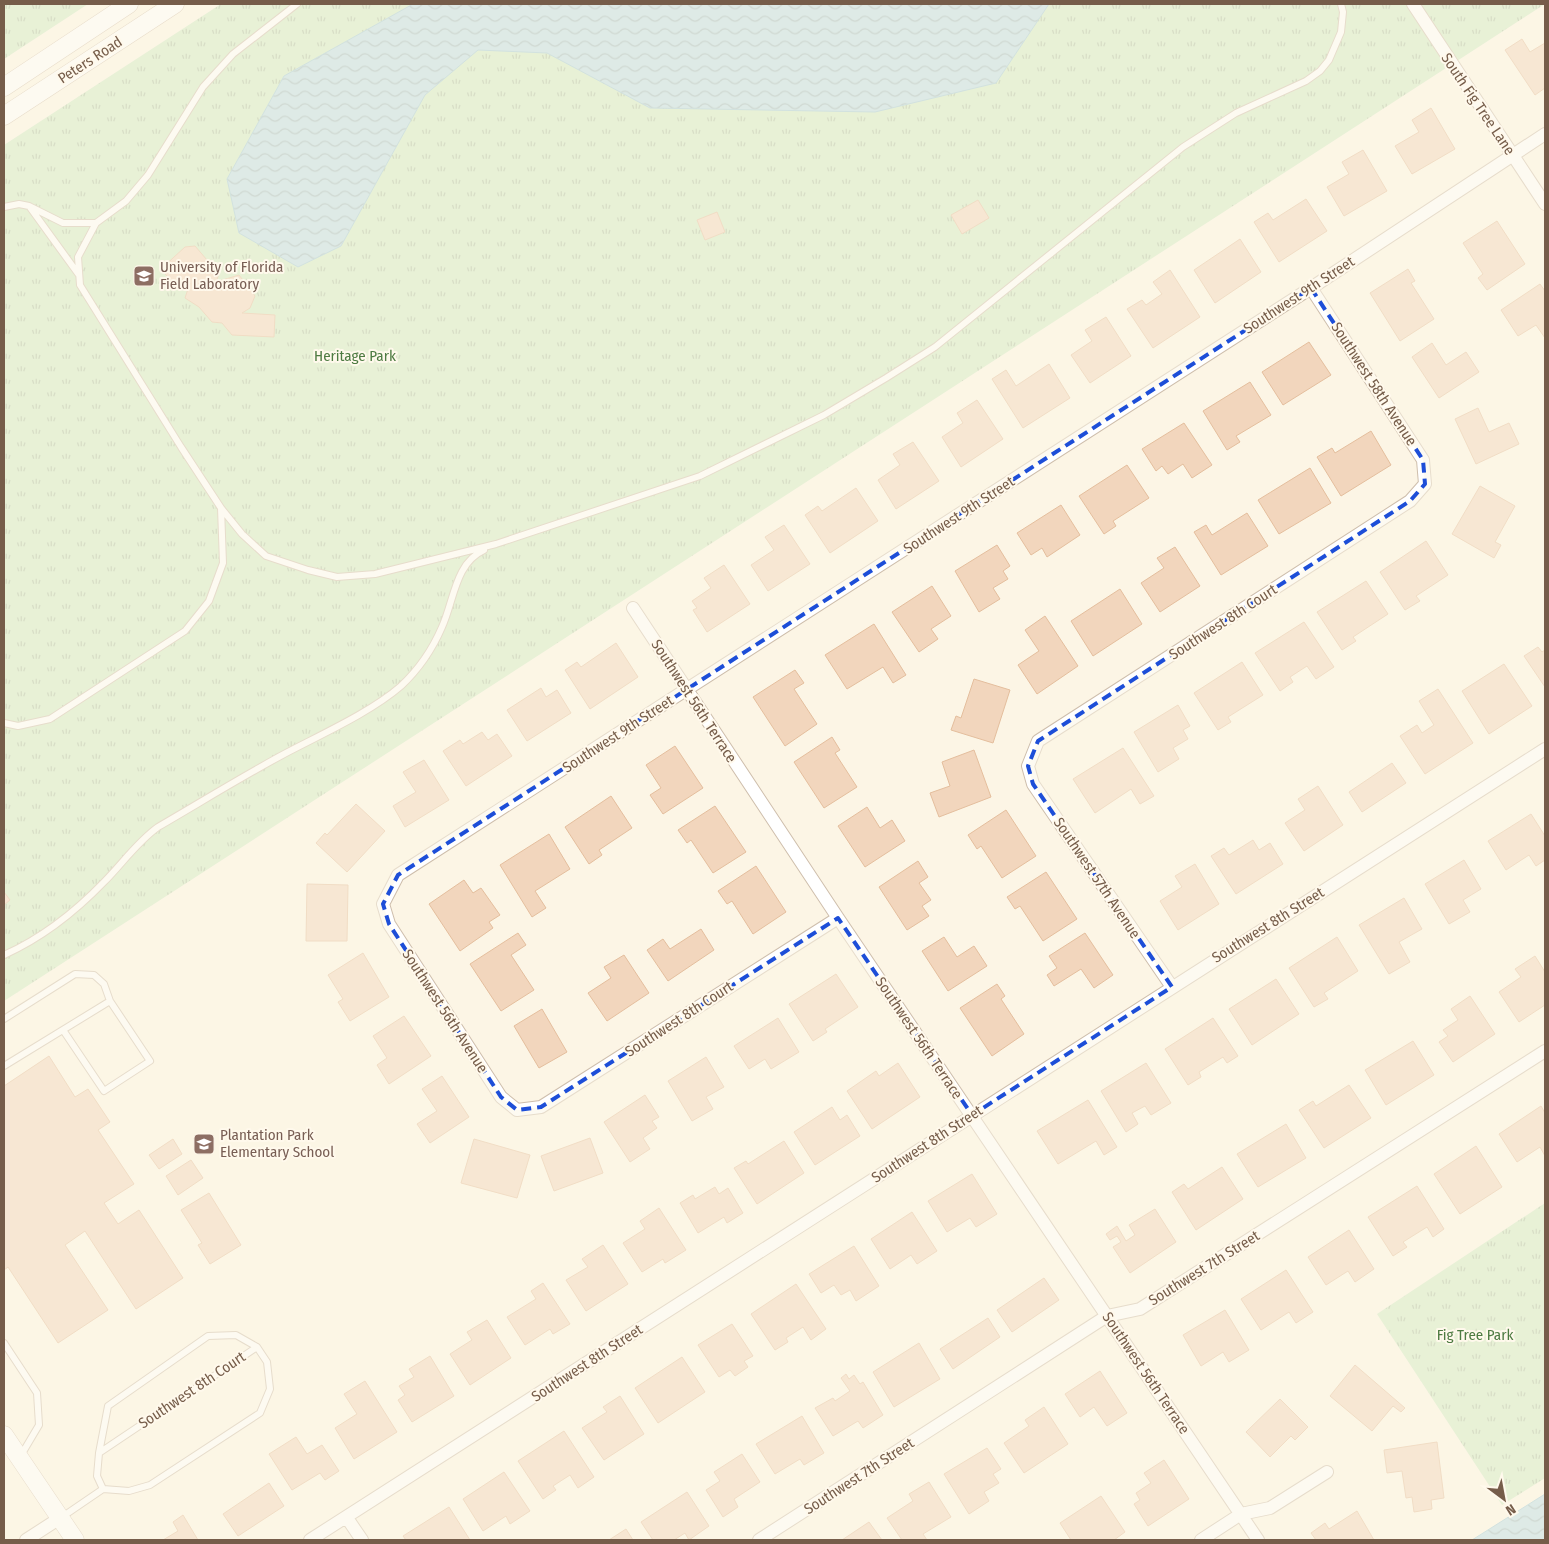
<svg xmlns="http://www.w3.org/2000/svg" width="1549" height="1544" viewBox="0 0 1549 1544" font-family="'Fira Sans Condensed',sans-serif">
<defs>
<pattern id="park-tufts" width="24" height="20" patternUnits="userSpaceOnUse" patternTransform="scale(1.25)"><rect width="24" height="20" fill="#d0eac4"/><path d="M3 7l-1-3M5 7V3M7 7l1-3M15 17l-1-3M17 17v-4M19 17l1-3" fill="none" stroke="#adc1a1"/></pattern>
<pattern id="water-waves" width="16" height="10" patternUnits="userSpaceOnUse" patternTransform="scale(1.25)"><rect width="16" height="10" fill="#badce6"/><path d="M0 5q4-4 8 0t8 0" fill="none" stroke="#9cb6bc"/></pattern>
</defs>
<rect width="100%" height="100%" fill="#fcf5e5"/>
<path fill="url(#park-tufts)" d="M 4,4 L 88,4 L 4,59 Z
M 221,4 L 1545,4 L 4,1001 L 4,145 Z
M 1545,1203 L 1545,1478 L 1502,1505 L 1377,1314 Z"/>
<path fill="url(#water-waves)" stroke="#a0cad8" d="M 413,4 L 1049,4 L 996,83 L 875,112 L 650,108 L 547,53 L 478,50 L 425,95 L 341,246 L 298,267 L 239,233 L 227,179 L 284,76 Z
M 1545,1494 L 1545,1540 L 1472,1540 Z"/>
<path fill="#f2d6bd" stroke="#e4be9d" d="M 1522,39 L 1530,52 L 1545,43 L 1545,88 L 1535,95 L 1505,50 Z
M 1431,108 L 1455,149 L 1412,174 L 1395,146 L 1419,132 L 1412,120 Z
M 1363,150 L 1387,191 L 1344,216 L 1327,187 L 1349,174 L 1342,162 Z
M 1306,199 L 1327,231 L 1279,262 L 1254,222 L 1268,213 L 1273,220 Z
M 978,200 L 989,218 L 962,234 L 951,215 Z
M 717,212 L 725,232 L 705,240 L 697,220 Z
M 1497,221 L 1525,264 L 1487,290 L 1478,278 L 1483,274 L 1463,243 Z
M 1240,239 L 1261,272 L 1215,303 L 1194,270 Z
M 195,246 L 219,274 L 216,282 L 239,275 L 255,296 L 250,308 L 242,313 L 275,315 L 274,337 L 232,335 L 222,323 L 212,322 L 199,307 L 185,298 L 190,283 L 179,278 L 173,283 L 161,269 L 185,247 Z
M 1408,269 L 1415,281 L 1411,283 L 1434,319 L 1400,341 L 1370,293 Z
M 1170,270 L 1200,317 L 1153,348 L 1127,309 L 1142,300 L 1146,305 L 1162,294 L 1153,282 Z
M 1540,284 L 1545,291 L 1545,338 L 1536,325 L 1518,336 L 1501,310 Z
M 1106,317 L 1131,356 L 1090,383 L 1071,355 L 1092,341 L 1085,330 Z
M 1309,342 L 1331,375 L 1283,405 L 1262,372 Z
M 1432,343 L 1446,365 L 1466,352 L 1479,372 L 1439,398 L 1412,357 Z
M 1049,364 L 1070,398 L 1023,428 L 992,379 L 1006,370 L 1016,386 Z
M 1250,382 L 1271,415 L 1236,436 L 1240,442 L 1227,450 L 1203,411 Z
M 977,400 L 1003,439 L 961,467 L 942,437 L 963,423 L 957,413 Z
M 1478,408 L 1489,432 L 1509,423 L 1519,444 L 1476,464 L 1455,419 Z
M 1184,423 L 1212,465 L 1192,478 L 1183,464 L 1168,474 L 1162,466 L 1156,471 L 1142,449 Z
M 1371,431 L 1391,465 L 1341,496 L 1317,457 L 1332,448 L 1335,453 Z
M 913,442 L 939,481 L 896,509 L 878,480 L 900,465 L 893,454 Z
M 1127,465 L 1149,498 L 1113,521 L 1116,526 L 1104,534 L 1079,496 Z
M 1310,468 L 1331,503 L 1279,534 L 1258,500 Z
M 1480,486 L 1515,506 L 1495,542 L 1501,545 L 1494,558 L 1452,534 Z
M 856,488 L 878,521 L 830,553 L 805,515 L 818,506 L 822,511 Z
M 1061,505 L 1080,535 L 1047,557 L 1042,548 L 1031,555 L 1017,533 Z
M 1247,513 L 1268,546 L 1221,575 L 1194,532 L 1206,525 L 1212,535 Z
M 784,525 L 810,564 L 768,591 L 751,565 L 774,550 L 765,537 Z
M 1426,541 L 1448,575 L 1416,596 L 1420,601 L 1405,610 L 1380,572 Z
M 997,545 L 1010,566 L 1003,571 L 1008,579 L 993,588 L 1000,599 L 979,612 L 955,571 Z
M 1175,547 L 1200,586 L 1160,612 L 1141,583 L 1164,568 L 1157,558 Z
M 724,565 L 750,604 L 707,632 L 693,610 L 697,608 L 692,601 L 711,588 L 704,578 Z
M 1366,581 L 1388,614 L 1353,637 L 1356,641 L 1342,650 L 1317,612 Z
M 932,586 L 951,616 L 931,629 L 938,639 L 919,652 L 892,612 Z
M 1120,589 L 1142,624 L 1093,656 L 1071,621 Z
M 1045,616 L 1078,666 L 1037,694 L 1018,665 L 1039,651 L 1025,630 Z
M 1304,622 L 1334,667 L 1316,679 L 1307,666 L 1290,677 L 1293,682 L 1280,691 L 1255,653 Z
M 874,624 L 906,675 L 893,683 L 883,667 L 847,689 L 825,655 Z
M 616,643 L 638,677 L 590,709 L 565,670 L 577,662 L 581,667 Z
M 1538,647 L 1542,652 L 1545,650 L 1545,687 L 1524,656 Z
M 1242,662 L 1263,695 L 1228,717 L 1231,722 L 1218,730 L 1194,693 Z
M 1504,664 L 1532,706 L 1489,734 L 1462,691 Z
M 795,670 L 804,683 L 794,689 L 817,724 L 785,746 L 753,697 Z
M 974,679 L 1010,690 L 993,743 L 951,730 L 956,716 L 961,718 Z
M 541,688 L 546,697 L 557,690 L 571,713 L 527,741 L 507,710 Z
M 1438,689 L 1473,743 L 1425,774 L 1400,736 L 1417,725 L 1422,733 L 1434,725 L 1419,701 Z
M 1178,705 L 1190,726 L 1183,730 L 1188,739 L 1173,748 L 1179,759 L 1158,772 L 1134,732 Z
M 482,732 L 488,740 L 497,734 L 512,756 L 466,786 L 443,751 L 460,740 L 463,744 Z
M 832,737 L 840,750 L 835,753 L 857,787 L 824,808 L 794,762 Z
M 675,746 L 703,788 L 663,814 L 650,795 L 661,788 L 646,765 Z
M 1123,748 L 1154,796 L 1140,804 L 1131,789 L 1095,813 L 1073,779 Z
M 974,750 L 991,797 L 939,817 L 930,793 L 950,786 L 942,762 Z
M 424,760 L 449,800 L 405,827 L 393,806 L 416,792 L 403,772 Z
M 1392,763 L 1406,783 L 1362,812 L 1349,792 Z
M 1318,786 L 1343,825 L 1304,851 L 1285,823 L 1305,810 L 1298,799 Z
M 611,796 L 632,828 L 599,850 L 602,855 L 589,864 L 565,827 Z
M 356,804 L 385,831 L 347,872 L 316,843 L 325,833 L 327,835 Z
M 715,806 L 746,852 L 713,873 L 691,840 L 687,843 L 678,830 Z
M 867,807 L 880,828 L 892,820 L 905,841 L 865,867 L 838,826 Z
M 1006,810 L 1036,856 L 1002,878 L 981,846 L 977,849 L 968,835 Z
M 1531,814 L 1545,836 L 1545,860 L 1536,866 L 1529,855 L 1506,870 L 1488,841 Z
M 549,834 L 570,869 L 535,891 L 546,908 L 532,917 L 500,865 Z
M 1253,840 L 1259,850 L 1270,843 L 1283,864 L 1236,894 L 1211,856 L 1224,848 L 1229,855 Z
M 1464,860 L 1481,889 L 1463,900 L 1470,912 L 1449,924 L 1425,884 Z
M 918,861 L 928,877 L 919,883 L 931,900 L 922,906 L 929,916 L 907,930 L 879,887 Z
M 1195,864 L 1219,904 L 1178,930 L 1160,901 L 1182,887 L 1175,876 Z
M 756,866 L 786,912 L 753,934 L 732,901 L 727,904 L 718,891 Z
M 1046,872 L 1077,919 L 1043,941 L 1020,906 L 1015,909 L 1007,897 Z
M 464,880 L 473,893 L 481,888 L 500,915 L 489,922 L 493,928 L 460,951 L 429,904 Z
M 307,884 L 348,885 L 347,941 L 306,941 Z
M 4,892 L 10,900 L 4,905 Z
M 1404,898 L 1422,929 L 1399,942 L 1410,962 L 1389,974 L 1359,925 Z
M 701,929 L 714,950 L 668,981 L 647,950 L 663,939 L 670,949 Z
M 518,933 L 526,945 L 511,955 L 534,990 L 501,1011 L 470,964 Z
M 1085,933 L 1113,975 L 1094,988 L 1081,969 L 1054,986 L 1047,975 L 1057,968 L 1049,956 Z
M 944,937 L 957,957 L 974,946 L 987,966 L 948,991 L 922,951 Z
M 1337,937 L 1358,971 L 1324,993 L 1328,999 L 1314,1007 L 1289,968 Z
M 363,953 L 389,997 L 350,1021 L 338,1002 L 343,999 L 328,975 Z
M 624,955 L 649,993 L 607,1021 L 588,993 L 611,978 L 604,967 Z
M 1535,956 L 1545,972 L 1545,1005 L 1519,1022 L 1499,992 L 1521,977 L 1515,969 Z
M 836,974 L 858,1007 L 825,1029 L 827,1032 L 813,1041 L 789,1004 Z
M 1276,979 L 1299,1014 L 1252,1045 L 1229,1009 Z
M 997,984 L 1005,996 L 1001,999 L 1024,1034 L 992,1056 L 960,1008 Z
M 1470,996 L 1495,1034 L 1453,1062 L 1439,1042 L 1448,1036 L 1443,1030 L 1458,1020 L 1451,1009 Z
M 542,1009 L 567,1052 L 539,1068 L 514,1026 Z
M 404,1016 L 431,1056 L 389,1084 L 377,1065 L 387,1058 L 373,1036 Z
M 778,1018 L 799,1052 L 771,1069 L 765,1059 L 749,1069 L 734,1046 Z
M 1213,1018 L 1238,1056 L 1227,1063 L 1223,1057 L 1199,1072 L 1201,1077 L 1188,1085 L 1165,1049 Z
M 1413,1041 L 1434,1075 L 1386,1105 L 1365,1070 Z
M 49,1056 L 75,1097 L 88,1089 L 110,1122 L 98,1130 L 134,1184 L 104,1203 L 118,1224 L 139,1210 L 183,1278 L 136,1309 L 85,1231 L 65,1245 L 108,1310 L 58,1343 L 8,1267 L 4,1270 L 4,1086 Z
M 706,1057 L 724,1087 L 706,1097 L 713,1109 L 692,1121 L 668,1081 Z
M 898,1063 L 920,1097 L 872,1129 L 847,1091 L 876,1071 L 879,1076 Z
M 1146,1063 L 1171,1103 L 1151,1115 L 1145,1106 L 1132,1113 L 1138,1124 L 1126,1132 L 1101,1091 Z
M 442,1076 L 469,1117 L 430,1143 L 417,1124 L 437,1111 L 422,1089 Z
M 1349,1085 L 1371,1118 L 1324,1148 L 1299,1110 L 1313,1101 L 1316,1106 Z
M 645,1095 L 659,1117 L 652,1121 L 657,1128 L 643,1138 L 650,1149 L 630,1162 L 604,1122 Z
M 1088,1100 L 1117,1147 L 1104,1155 L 1096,1141 L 1058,1164 L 1037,1131 Z
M 1541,1106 L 1545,1113 L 1545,1156 L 1540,1147 L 1517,1162 L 1499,1134 Z
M 832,1107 L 840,1120 L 847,1115 L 860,1136 L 815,1165 L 794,1132 Z
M 1286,1124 L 1306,1158 L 1258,1187 L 1237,1154 Z
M 590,1138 L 603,1173 L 554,1191 L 541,1156 Z
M 173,1139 L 182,1154 L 159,1169 L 149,1155 Z
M 474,1139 L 530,1155 L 517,1198 L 461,1183 Z
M 784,1141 L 804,1173 L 757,1204 L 734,1168 L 746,1161 L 748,1164 Z
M 1476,1146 L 1502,1187 L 1460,1214 L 1434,1174 Z
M 191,1160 L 203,1178 L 178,1195 L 166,1176 Z
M 1222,1167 L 1243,1199 L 1196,1230 L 1172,1192 L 1184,1184 L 1188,1189 Z
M 972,1174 L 997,1214 L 976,1227 L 970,1218 L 947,1232 L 928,1201 Z
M 1417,1186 L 1444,1229 L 1433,1237 L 1427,1227 L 1403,1242 L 1407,1247 L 1393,1256 L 1368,1217 Z
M 715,1187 L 719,1194 L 728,1188 L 743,1213 L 727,1223 L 724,1217 L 698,1233 L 680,1203 L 693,1195 L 695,1199 Z
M 209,1193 L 241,1245 L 210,1264 L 198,1245 L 202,1243 L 181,1210 Z
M 659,1208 L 686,1250 L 665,1263 L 663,1259 L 642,1272 L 623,1243 L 645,1229 L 640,1221 Z
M 1155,1209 L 1176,1242 L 1130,1273 L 1113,1247 L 1121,1242 L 1117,1236 L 1110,1240 L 1106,1234 L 1117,1226 L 1126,1241 L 1135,1235 L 1129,1225 Z
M 912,1212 L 937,1251 L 917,1264 L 911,1255 L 890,1269 L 871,1239 Z
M 1349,1230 L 1374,1269 L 1355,1282 L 1348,1271 L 1326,1285 L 1308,1257 Z
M 603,1245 L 628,1284 L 586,1311 L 566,1280 L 588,1267 L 582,1259 Z
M 854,1246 L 879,1286 L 856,1301 L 850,1290 L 841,1295 L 834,1285 L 821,1293 L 809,1274 Z
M 1286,1270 L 1313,1312 L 1296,1323 L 1289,1312 L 1261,1330 L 1241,1299 Z
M 1044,1278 L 1059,1300 L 1012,1332 L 997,1310 Z
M 543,1283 L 570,1324 L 553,1334 L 550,1329 L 525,1345 L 507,1317 L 536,1299 L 531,1291 Z
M 796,1284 L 826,1329 L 811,1340 L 803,1327 L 786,1338 L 788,1342 L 775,1350 L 751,1314 Z
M 1225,1310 L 1249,1350 L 1229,1362 L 1223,1352 L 1201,1366 L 1183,1335 Z
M 988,1318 L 1000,1337 L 953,1369 L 940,1349 Z
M 487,1320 L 511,1358 L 470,1385 L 450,1354 L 472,1340 L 467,1332 Z
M 732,1324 L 753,1356 L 744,1361 L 748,1367 L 735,1376 L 730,1370 L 719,1377 L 698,1345 Z
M 919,1343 L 940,1379 L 894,1407 L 873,1372 Z
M 430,1356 L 454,1396 L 412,1422 L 398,1400 L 405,1395 L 399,1386 L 414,1377 L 409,1369 Z
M 682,1357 L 705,1392 L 658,1423 L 635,1388 Z
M 1355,1365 L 1405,1408 L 1401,1412 L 1393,1406 L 1372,1431 L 1330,1396 Z
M 1100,1371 L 1127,1413 L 1107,1426 L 1094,1407 L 1080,1417 L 1065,1394 Z
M 846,1374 L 849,1379 L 854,1375 L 860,1384 L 863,1382 L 883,1415 L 863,1428 L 858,1421 L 833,1436 L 815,1408 L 833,1398 L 835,1401 L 850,1391 L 841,1378 Z
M 365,1381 L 397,1432 L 354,1459 L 335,1428 L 357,1414 L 344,1394 Z
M 620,1396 L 644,1434 L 604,1460 L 582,1428 L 607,1412 L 603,1407 Z
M 1280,1399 L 1308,1427 L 1295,1440 L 1291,1436 L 1270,1457 L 1246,1432 Z
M 1044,1407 L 1068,1444 L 1024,1473 L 1004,1443 L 1029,1426 L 1025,1420 Z
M 802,1416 L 824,1453 L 804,1465 L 800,1459 L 775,1474 L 756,1444 Z
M 564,1431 L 594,1477 L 578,1488 L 570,1475 L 553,1486 L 556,1490 L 543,1499 L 518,1461 Z
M 296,1437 L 307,1454 L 322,1445 L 339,1471 L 325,1480 L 320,1473 L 292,1490 L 269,1454 Z
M 1437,1442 L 1444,1498 L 1431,1500 L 1432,1509 L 1414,1512 L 1412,1497 L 1406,1498 L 1402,1471 L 1387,1473 L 1384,1450 Z
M 987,1448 L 1001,1469 L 993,1474 L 999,1483 L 984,1492 L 989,1501 L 969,1514 L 944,1474 Z
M 742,1454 L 760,1482 L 734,1499 L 738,1507 L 723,1517 L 706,1490 L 720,1481 L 714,1472 Z
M 1164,1460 L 1189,1499 L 1148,1526 L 1134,1504 L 1140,1500 L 1136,1493 L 1151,1483 L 1144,1473 Z
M 504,1472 L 530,1511 L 510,1524 L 506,1516 L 483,1531 L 463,1499 Z
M 929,1482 L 951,1517 L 923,1534 L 927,1540 L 902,1540 L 887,1518 L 913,1501 L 909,1494 Z
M 269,1483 L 284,1506 L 238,1536 L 223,1514 Z
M 687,1492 L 709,1526 L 689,1540 L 685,1533 L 674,1540 L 653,1540 L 641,1522 Z
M 1101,1496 L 1125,1532 L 1114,1540 L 1071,1540 L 1060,1523 Z
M 449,1507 L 470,1540 L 406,1540 L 403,1536 Z
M 1357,1511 L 1374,1540 L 1316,1540 L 1311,1533 L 1325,1523 L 1329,1529 Z
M 183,1515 L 198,1540 L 163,1540 L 178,1531 L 173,1522 Z
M 869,1522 L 882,1540 L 842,1540 Z
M 626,1529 L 633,1540 L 609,1540 Z"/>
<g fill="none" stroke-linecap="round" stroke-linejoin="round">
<g stroke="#cebeac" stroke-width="8">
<path id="lane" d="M 297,4 L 233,54 L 203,87 L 148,175 L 126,201 L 96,223 L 78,257 L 80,285 L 181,447 L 221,508 L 242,534 L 266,556 L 308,570 L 337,577 L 375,574 L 496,544 L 700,476 L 824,415 L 886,378 L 935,347 L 1183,147 L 1236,113 L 1306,81 L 1320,71 L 1329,60 L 1341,32 L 1343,12 L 1341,4
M 4,207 L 19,204 L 29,206
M 79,275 L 29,206 L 63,223 L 96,223
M 4,723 L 18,726 L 50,719 L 185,631 L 209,601 L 223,563 L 221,508
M 4,955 C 42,938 75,912 104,882 C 122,864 137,842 158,827 C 201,802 243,776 286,753 C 322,734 371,712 401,686 C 418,670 433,648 442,627 C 454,601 455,563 484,550
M 4,1019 L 75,974 L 94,975 L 104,984 L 110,1001
M 4,1066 L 110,1001 L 150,1061 L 104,1091 L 63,1030
M 4,1343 L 37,1393 L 39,1425 L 20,1457
M 99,1453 L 108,1406 L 208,1336 L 236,1335 L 257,1347
M 62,1517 L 103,1489 L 129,1491 L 150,1485 L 260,1413 L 270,1389 L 267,1362 L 257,1347 L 99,1453 L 97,1476 L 103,1489"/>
</g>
<g stroke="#cebeac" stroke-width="14">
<path id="street" d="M 1413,4 L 1545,204
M 633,608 L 838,918 L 1258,1540
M 838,918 L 541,1107 L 517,1110 L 501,1097 L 389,924 L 383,904 L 398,875 L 1311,288 L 1545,134
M 1172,987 L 1033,784 L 1028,766 L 1038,741 L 1410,501 L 1425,484 L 1423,460 L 1311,288
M 347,1518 L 362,1540
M 26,1540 L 60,1518
M 310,1540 L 1545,749
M 759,1540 L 1107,1316 L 1140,1309 L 1545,1051
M 1201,1540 L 1241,1514 L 1270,1508 L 1327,1472"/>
</g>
<g stroke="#d1bea9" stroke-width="19">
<path id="secondary" d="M 4,87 L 129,4
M 4,116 L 175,4
M 4,1435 L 75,1540"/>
</g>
<use href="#lane" stroke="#fff" stroke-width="6"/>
<use href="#street" stroke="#fff" stroke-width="12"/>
<use href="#secondary" stroke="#fff" stroke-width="18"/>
</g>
<path d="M0 0H1549V1544H0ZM 1311,288 L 1423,460 L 1425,484 L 1410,501 L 1038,741 L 1028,766 L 1033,784 L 1172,987 L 972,1115 L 838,918 L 541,1107 L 517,1110 L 501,1097 L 389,924 L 383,904 L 398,875 Z" fill="#fcf5e5" fill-opacity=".55" fill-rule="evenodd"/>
<path fill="none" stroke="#1d4ed8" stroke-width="4" stroke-dasharray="10 6" stroke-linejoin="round" d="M 1311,288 L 1423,460 L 1425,484 L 1410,501 L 1038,741 L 1028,766 L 1033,784 L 1172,987 L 972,1115 L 838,918 L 541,1107 L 517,1110 L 501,1097 L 389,924 L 383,904 L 398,875 Z"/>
<defs>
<g id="university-square" transform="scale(1.125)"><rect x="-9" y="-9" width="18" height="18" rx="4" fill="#8d6e63" stroke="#fff9ec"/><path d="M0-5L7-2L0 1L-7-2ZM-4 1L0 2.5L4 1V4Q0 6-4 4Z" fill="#fff"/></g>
<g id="school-square" transform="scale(1.125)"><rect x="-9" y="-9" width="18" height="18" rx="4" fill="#8d6e63" stroke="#fff9ec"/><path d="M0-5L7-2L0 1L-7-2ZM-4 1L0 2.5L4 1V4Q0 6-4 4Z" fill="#fff"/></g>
</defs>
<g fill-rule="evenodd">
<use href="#university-square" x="144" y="276"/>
<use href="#school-square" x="204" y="1144"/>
</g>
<g text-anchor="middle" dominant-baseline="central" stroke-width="4" stroke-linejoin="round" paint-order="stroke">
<g font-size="15" fill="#765d4a" stroke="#fff9ec">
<text transform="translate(90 60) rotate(-33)">Peters Road</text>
<text transform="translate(1478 104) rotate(56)">South Fig Tree Lane</text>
<text transform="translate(1299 295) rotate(-33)">Southwest 9th Street</text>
<text transform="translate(1374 384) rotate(57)">Southwest 58th Avenue</text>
<text transform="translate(959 515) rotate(-33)">Southwest 9th Street</text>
<text transform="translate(1223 622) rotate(-33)">Southwest 8th Court</text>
<text transform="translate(694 701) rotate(57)">Southwest 56th Terrace</text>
<text transform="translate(618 734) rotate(-33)">Southwest 9th Street</text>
<text transform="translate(1097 878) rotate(56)">Southwest 57th Avenue</text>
<text transform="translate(1268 925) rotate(-32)">Southwest 8th Street</text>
<text transform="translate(445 1011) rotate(57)">Southwest 56th Avenue</text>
<text transform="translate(679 1019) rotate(-33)">Southwest 8th Court</text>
<text transform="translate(919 1038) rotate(56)">Southwest 56th Terrace</text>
<text transform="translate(927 1144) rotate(-33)">Southwest 8th Street</text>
<text transform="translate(1204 1268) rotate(-32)">Southwest 7th Street</text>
<text transform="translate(587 1363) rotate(-33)">Southwest 8th Street</text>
<text transform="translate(1146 1373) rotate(56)">Southwest 56th Terrace</text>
<text transform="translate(192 1390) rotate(-34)">Southwest 8th Court</text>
<text transform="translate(859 1476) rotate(-33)">Southwest 7th Street</text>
</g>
<g font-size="15" fill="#785e54" stroke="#fff9ec" text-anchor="start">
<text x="160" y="267">University of Florida<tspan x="160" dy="17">Field Laboratory</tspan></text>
<text x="220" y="1135">Plantation Park<tspan x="220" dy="17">Elementary School</tspan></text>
</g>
<g font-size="15" fill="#4e7b42" stroke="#fff9ec">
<text x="355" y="356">Heritage Park</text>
<text x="1475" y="1335">Fig Tree Park</text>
</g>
</g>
<rect width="1549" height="1544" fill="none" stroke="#765d4a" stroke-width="10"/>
<g transform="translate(1504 1499) rotate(148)" stroke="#fff9ec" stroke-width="4" paint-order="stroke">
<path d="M0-4L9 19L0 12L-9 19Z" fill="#765d4a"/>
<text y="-8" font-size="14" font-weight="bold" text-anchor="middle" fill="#765d4a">N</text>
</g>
</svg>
